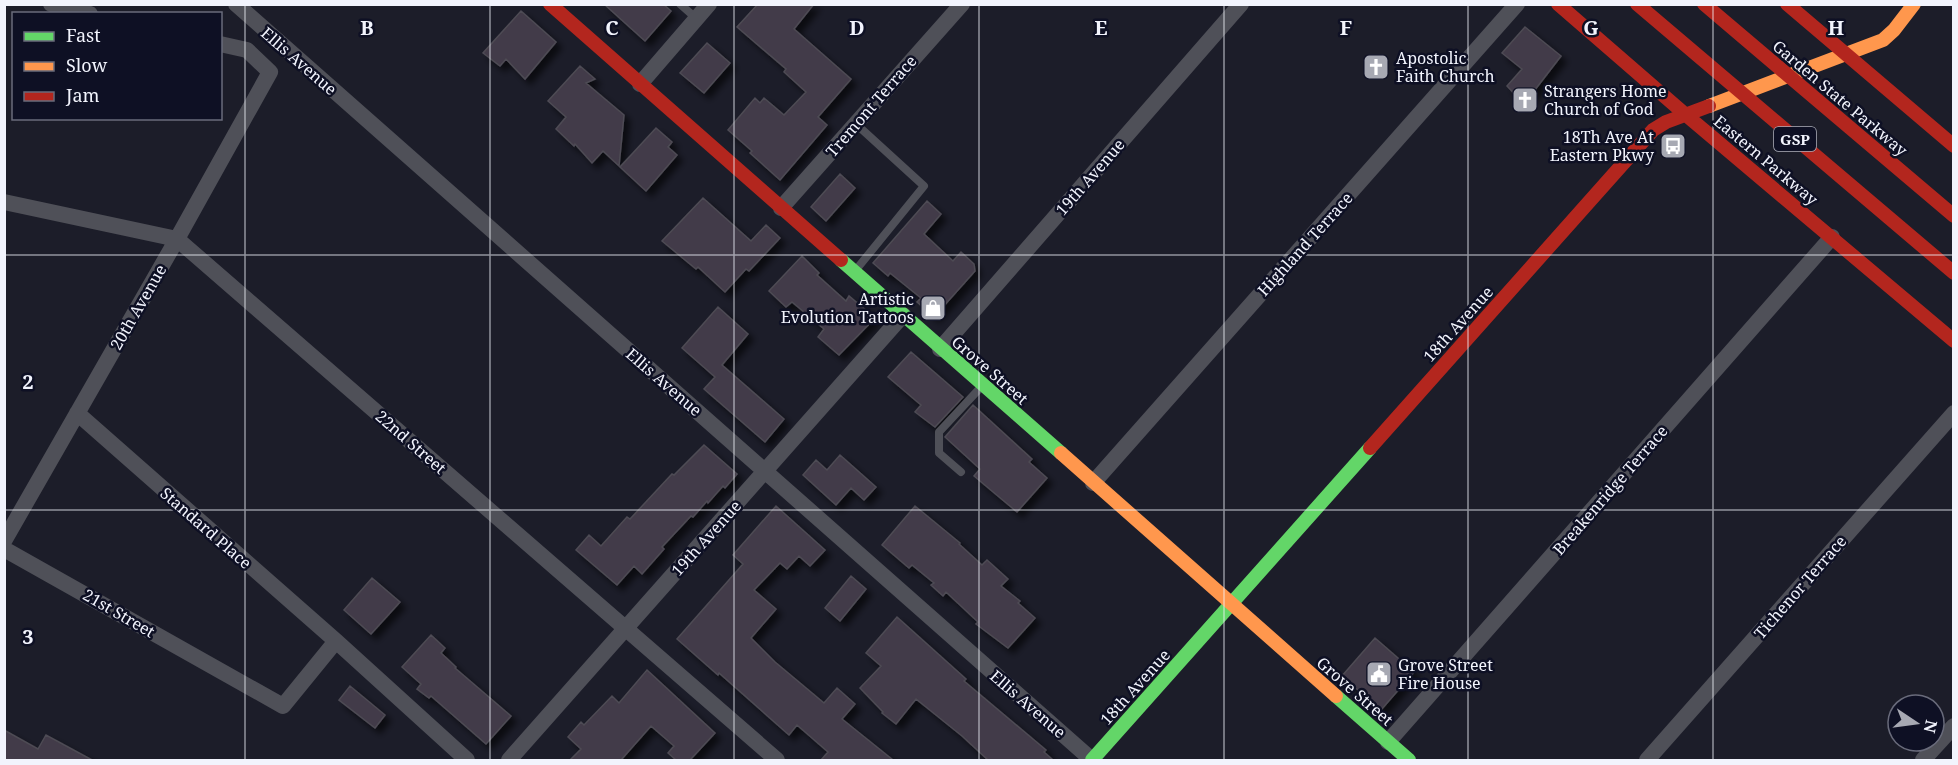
<svg xmlns="http://www.w3.org/2000/svg" width="1958" height="765" viewBox="0 0 1958 765" font-family="'Noto Serif',serif">
<defs>
<filter id="shadow"><feDropShadow dx="5.5" dy="5.5" stdDeviation="3" flood-color="#0009"/></filter>
</defs>
<rect width="100%" height="100%" fill="#1c1d29"/>
<path fill="#423b48" stroke="#4e4b54" stroke-width="1.5" filter="url(#shadow)" d="M 604,4 L 663,4 L 671,11 L 645,41 Z
M 758,4 L 814,4 L 794,29 L 851,79 L 818,117 L 827,125 L 780,180 L 750,153 L 752,151 L 728,130 L 755,98 L 760,103 L 764,98 L 784,115 L 806,92 L 784,72 L 786,69 L 737,27 Z
M 521,11 L 556,42 L 525,79 L 506,59 L 500,66 L 483,53 Z
M 1525,27 L 1561,56 L 1524,104 L 1507,86 L 1522,69 L 1502,53 Z
M 707,43 L 730,63 L 704,93 L 680,73 Z
M 580,66 L 595,79 L 586,83 L 624,115 L 619,166 L 603,151 L 592,163 L 575,144 L 574,146 L 556,129 L 566,117 L 548,101 Z
M 656,128 L 672,142 L 668,147 L 677,155 L 646,191 L 620,167 Z
M 840,174 L 855,188 L 826,221 L 811,207 Z
M 703,198 L 751,241 L 766,225 L 780,238 L 749,271 L 746,269 L 725,292 L 698,267 L 696,269 L 662,241 Z
M 927,201 L 941,214 L 924,234 L 953,261 L 961,252 L 974,264 L 975,271 L 934,317 L 917,302 L 921,298 L 890,273 L 888,276 L 873,263 Z
M 802,256 L 819,273 L 817,275 L 846,301 L 849,296 L 875,318 L 839,355 L 818,337 L 824,329 L 792,302 L 786,307 L 769,291 Z
M 718,307 L 748,334 L 722,365 L 784,419 L 765,442 L 704,389 L 715,377 L 682,348 Z
M 911,352 L 963,397 L 935,427 L 915,412 L 921,405 L 888,377 Z
M 973,405 L 1032,459 L 1029,462 L 1047,478 L 1017,512 L 974,476 L 980,469 L 945,437 Z
M 704,445 L 737,474 L 725,488 L 723,486 L 708,503 L 707,501 L 693,517 L 691,516 L 662,547 L 664,549 L 642,574 L 634,566 L 617,585 L 576,550 L 589,535 L 601,546 L 627,517 L 630,519 L 672,474 L 674,475 Z
M 840,455 L 876,487 L 864,500 L 851,488 L 836,505 L 803,475 L 816,460 L 827,470 Z
M 776,506 L 825,550 L 810,566 L 799,556 L 787,569 L 780,563 L 754,590 L 776,609 L 751,638 L 775,662 L 824,703 L 837,688 L 855,704 L 842,719 L 893,760 L 821,760 L 828,752 L 797,725 L 789,735 L 719,673 L 718,675 L 677,639 L 743,564 L 733,555 Z
M 915,506 L 960,543 L 959,544 L 982,565 L 987,560 L 1008,579 L 1001,586 L 1020,601 L 1018,603 L 1035,618 L 1008,648 L 976,624 L 978,622 L 946,592 L 943,596 L 931,585 L 934,583 L 912,565 L 909,568 L 882,545 Z
M 851,576 L 866,589 L 840,621 L 825,608 Z
M 372,578 L 400,602 L 371,634 L 344,610 Z
M 897,617 L 966,679 L 964,681 L 1046,750 L 1044,752 L 1053,760 L 988,760 L 962,736 L 916,699 L 896,724 L 882,713 L 883,712 L 860,688 L 881,666 L 866,653 Z
M 431,635 L 445,648 L 441,653 L 456,667 L 455,668 L 511,716 L 486,744 L 431,696 L 429,698 L 417,689 L 421,684 L 402,667 Z
M 1375,638 L 1414,672 L 1381,710 L 1342,676 Z
M 647,670 L 715,733 L 690,760 L 676,760 L 668,753 L 674,746 L 651,726 L 621,760 L 570,760 L 581,749 L 568,737 L 581,722 L 584,725 L 612,696 L 619,703 Z
M 350,686 L 385,715 L 375,728 L 339,700 Z
M 4,730 L 38,749 L 46,735 L 92,760 L 4,760 Z"/>
<g fill="none" stroke-linecap="round" stroke-linejoin="round">
<path stroke="#4f5058" stroke-width="8" d="M 680,4 L 697,19
M 855,271 L 924,186 L 856,124
M 961,472 L 939,453 L 939,432 L 982,386"/>
<path stroke="#4f5058" stroke-width="16" d="M 51,4 L 90,14
M 236,4 L 1092,760
M 640,84 L 709,4
M 4,202 L 177,239 L 777,760
M 781,208 L 962,4
M 940,349 L 1241,4
M 77,413 L 336,641 L 467,760
M 1093,483 L 1517,4
M 4,541 L 177,239 L 270,72 L 247,50 L 220,44
M 4,549 L 283,706 L 336,641
M 1388,742 L 1832,237
M 509,760 L 903,315
M 1647,760 L 1954,413
M 1923,760 L 1954,726"/>
<path stroke="#63d668" stroke-width="14" d="M 841,260 L 1061,453
M 1336,696 L 1409,760
M 1092,760 L 1370,448"/>
<path stroke="#ff974d" stroke-width="14" d="M 1709,106 L 1883,40 L 1894,30 L 1914,4
M 1061,453 L 1336,696"/>
<path stroke="#b3261e" stroke-width="14" d="M 550,4 L 841,260
M 1558,4 L 1686,115 L 1954,341
M 1637,4 L 1954,273
M 1704,4 L 1954,216
M 1787,4 L 1954,146
M 1370,448 L 1653,130 L 1666,122 L 1709,106"/>
</g>
<path fill="none" stroke="#f2f4fd" stroke-width="1.5" stroke-opacity="0.55" d="M 245,4 L 245,760M 490,4 L 490,760M 734,4 L 734,760M 979,4 L 979,760M 1224,4 L 1224,760M 1468,4 L 1468,760M 1713,4 L 1713,760M 4,255 L 1954,255M 4,510 L 1954,510"/>
<defs>
<g id="church-square" transform="scale(1.35)"><rect x="-9" y="-9" width="18" height="18" rx="4" fill="#a7a9b3" stroke="#0e1024"/><path d="M-1.2-6h2.4v3.5h3.3v2.4h-3.3V6h-2.4V-.1h-3.3v-2.4h3.3Z" fill="#fff"/></g>
<g id="bus-square" transform="scale(1.35)"><rect x="-9" y="-9" width="18" height="18" rx="4" fill="#a7a9b3" stroke="#0e1024"/><path d="M-5-6H5V4H4V6H2V4H-2V6H-4V4H-5ZM-3.5-4V0h7V-4ZM-3.5 1.2v1.5H-2V1.2ZM2 1.2v1.5H3.5V1.2Z" fill="#fff"/></g>
<g id="shop-square" transform="scale(1.35)"><rect x="-9" y="-9" width="18" height="18" rx="4" fill="#a7a9b3" stroke="#0e1024"/><path d="M-5-2.5h2.3a2.7 3.5 0 0 1 5.4 0H5L5.5 6h-11ZM-1.5-2.5h3a1.5 2.3 0 0 0-3 0Z" fill="#fff"/></g>
<g id="civic-square" transform="scale(1.35)"><rect x="-9" y="-9" width="18" height="18" rx="4" fill="#a7a9b3" stroke="#0e1024"/><path d="M-.6-6.5H3V-4.5H.6V-3L4-1V1h2V6H-6V1h2V-1L-.6-3ZM-1.2 2.5V6h2.4V2.5Z" fill="#fff"/></g>
</defs>
<g fill-rule="evenodd">
<use href="#church-square" x="1376" y="67"/>
<use href="#church-square" x="1525" y="100"/>
<use href="#bus-square" x="1673" y="146"/>
<use href="#shop-square" x="933" y="308"/>
<use href="#civic-square" x="1379" y="674"/>
</g>
<g text-anchor="middle" dominant-baseline="central" stroke-width="5" stroke-linejoin="round" paint-order="stroke">
<rect fill="#0e1024" stroke="#aeb0bc" stroke-width="1.5" x="1774" y="127" width="42" height="24" rx="4.5"/>
<g font-size="15" font-weight="bold" fill="#f2f4fd">
<text x="1795" y="139">GSP</text>
</g>
<g font-size="16" fill="#f2f4fd" stroke="#0e1024" text-anchor="start">
<text x="1396" y="58">Apostolic<tspan x="1396" dy="18">Faith Church</tspan></text>
<text x="1544" y="91">Strangers Home<tspan x="1544" dy="18">Church of God</tspan></text>
<text x="1654" y="137" text-anchor="end">18Th Ave At<tspan x="1654" dy="18">Eastern Pkwy</tspan></text>
<text x="914" y="299" text-anchor="end">Artistic<tspan x="914" dy="18">Evolution Tattoos</tspan></text>
<text x="1398" y="665">Grove Street<tspan x="1398" dy="18">Fire House</tspan></text>
</g>
<g font-size="16" fill="#f2f4fd" stroke="#0e1024">
<text transform="translate(299 61) rotate(41)">Ellis Avenue</text>
<text transform="translate(1840 98) rotate(40)">Garden State Parkway</text>
<text transform="translate(871 106) rotate(-49)">Tremont Terrace</text>
<text transform="translate(1766 160) rotate(40)">Eastern Parkway</text>
<text transform="translate(1090 177) rotate(-49)">19th Avenue</text>
<text transform="translate(1305 244) rotate(-48)">Highland Terrace</text>
<text transform="translate(138 307) rotate(-60)">20th Avenue</text>
<text transform="translate(1458 324) rotate(-48)">18th Avenue</text>
<text transform="translate(990 370) rotate(41)">Grove Street</text>
<text transform="translate(664 382) rotate(41)">Ellis Avenue</text>
<text transform="translate(411 442) rotate(41)">22nd Street</text>
<text transform="translate(1610 490) rotate(-49)">Breakenridge Terrace</text>
<text transform="translate(206 528) rotate(41)">Standard Place</text>
<text transform="translate(706 538) rotate(-48)">19th Avenue</text>
<text transform="translate(1800 587) rotate(-49)">Tichenor Terrace</text>
<text transform="translate(119 613) rotate(30)">21st Street</text>
<text transform="translate(1135 687) rotate(-48)">18th Avenue</text>
<text transform="translate(1355 691) rotate(41)">Grove Street</text>
<text transform="translate(1028 704) rotate(41)">Ellis Avenue</text>
</g>
</g>
<g font-size="20" text-anchor="middle" font-weight="bold" fill="#f2f4fd" stroke="#0e1024" stroke-width="5" stroke-linejoin="round" paint-order="stroke">
<text x="367" y="35">B</text>
<text x="612" y="35">C</text>
<text x="857" y="35">D</text>
<text x="1101" y="35">E</text>
<text x="1346" y="35">F</text>
<text x="1591" y="35">G</text>
<text x="1836" y="35">H</text>
<text x="28" y="389">2</text>
<text x="28" y="644">3</text>
</g>
<rect width="1958" height="765" fill="none" stroke="#f2f4fd" stroke-width="12"/>
<rect x="12" y="12" width="210" height="108" fill="#0e1024" stroke="#696b7b" stroke-width="1.5"/>
<rect x="24" y="32" width="30" height="9" fill="#63d668" stroke="#696b7b" stroke-width="1.5"/>
<text x="66" y="42" font-size="18" fill="#f2f4fd">Fast</text>
<rect x="24" y="62" width="30" height="9" fill="#ff974d" stroke="#696b7b" stroke-width="1.5"/>
<text x="66" y="72" font-size="18" fill="#f2f4fd">Slow</text>
<rect x="24" y="92" width="30" height="9" fill="#b3261e" stroke="#696b7b" stroke-width="1.5"/>
<text x="66" y="102" font-size="18" fill="#f2f4fd">Jam</text>
<g transform="translate(1916 723) rotate(103)"><circle r="28" fill="#0e1024" stroke="#696b7b" stroke-width="1.5"/>
<path d="M0-4.5L10 22L0 15L-10 22Z" fill="#a7a9b3"/>
<text y="-9" font-size="16" font-weight="bold" text-anchor="middle" fill="#f2f4fd">N</text>
</g>
</svg>
